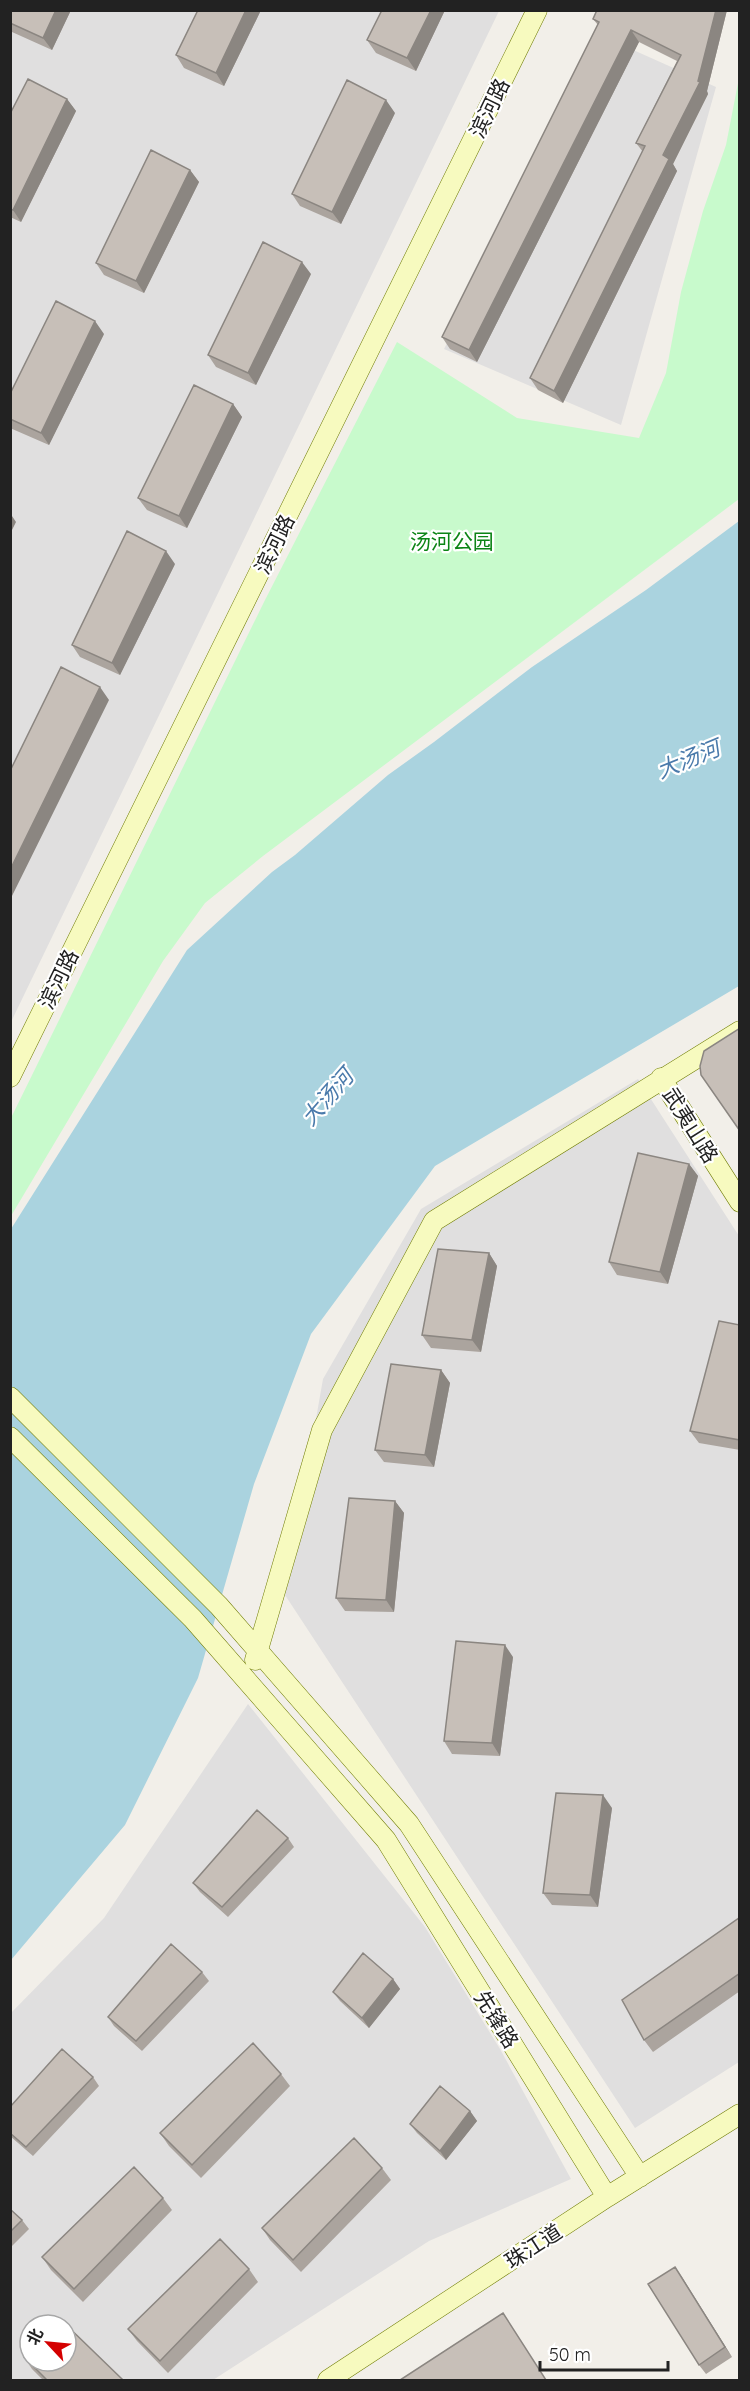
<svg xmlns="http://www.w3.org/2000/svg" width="750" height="2391" viewBox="0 0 750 2391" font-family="Quicksand,'Noto Sans SC',sans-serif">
<rect width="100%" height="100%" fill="#f2efe9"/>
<path fill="#e0dfdf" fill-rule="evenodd" d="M 11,11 L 499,11 L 11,1022 Z
M 602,36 L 716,87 L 621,425 L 444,349 Z
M 638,1079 L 739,1236 L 739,2062 L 635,2128 L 285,1595 L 323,1379 L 421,1209 Z
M 248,1704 L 425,1927 L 500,2049 L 571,2179 L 429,2241 L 213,2380 L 11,2380 L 10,2014 L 104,1918 ZM 30,2325 L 66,2325 L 66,2361 L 30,2361 Z"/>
<path fill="#c8facc" d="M 739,78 L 739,499 L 263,856 L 205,903 L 163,961 L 11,1216 L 11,1118 L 264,602 L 397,342 L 517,418 L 639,438 L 666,373 L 681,292 L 703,211 L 726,145 Z"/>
<path fill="#aad3df" d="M 739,521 L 739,986 L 435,1166 L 311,1334 L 254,1484 L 198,1678 L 125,1825 L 11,1960 L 11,1229 L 187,950 L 272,872 L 295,855 L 388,775 L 434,742 L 532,667 L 646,590 Z"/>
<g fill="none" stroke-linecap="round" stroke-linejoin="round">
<g stroke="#707d05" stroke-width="21">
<path id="secondary" d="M 10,1077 L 537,10
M 661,1078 L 740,1202
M 10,1397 L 219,1606 L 409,1824 L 640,2177
M 10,1437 L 193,1619 L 386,1840 L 607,2197
M 255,1660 L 322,1430 L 434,1221 L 740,1031
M 328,2380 L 607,2197 L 740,2114"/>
</g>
<use href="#secondary" stroke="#f7fabf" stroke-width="20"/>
</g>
<path fill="#aba49e" d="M 10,10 L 71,10 L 52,50 L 12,32 L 10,30 Z
M 198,10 L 261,10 L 224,86 L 184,68 L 176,55 Z
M 382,10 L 445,10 L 416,71 L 376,53 L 367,40 Z
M 727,10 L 707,91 L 708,94 L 673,164 L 677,171 L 563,403 L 538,390 L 530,378 L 643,152 L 636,143 L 677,61 L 639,42 L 477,362 L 450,349 L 442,337 L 598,25 L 593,19 Z
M 67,99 L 76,111 L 21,222 L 10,217 L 10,114 Z
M 395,113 L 341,224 L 300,206 L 292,194 Z
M 190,170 L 199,182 L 144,293 L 104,275 L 96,263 Z
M 311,274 L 256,385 L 216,367 L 208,355 Z
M 104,334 L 49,445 L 10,428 L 10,394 Z
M 233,404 L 242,417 L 187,528 L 147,510 L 138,498 Z
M 175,564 L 120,675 L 80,657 L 72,645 Z
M 689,1164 L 698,1176 L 668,1284 L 617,1275 L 609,1262 Z
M 489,1253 L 497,1266 L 481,1352 L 431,1348 L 422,1335 Z
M 740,1325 L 740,1450 L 699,1443 L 690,1431 Z
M 441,1370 L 450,1383 L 434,1467 L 384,1462 L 375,1450 Z
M 395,1501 L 404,1513 L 394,1612 L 345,1611 L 336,1598 Z
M 513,1657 L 500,1756 L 452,1754 L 444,1741 Z
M 612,1808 L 598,1907 L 552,1905 L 543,1893 Z
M 288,1838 L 294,1847 L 228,1917 L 200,1892 L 193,1883 Z
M 739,1918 L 740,1991 L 653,2052 L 644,2040 Z
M 202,1972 L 209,1981 L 142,2051 L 114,2026 L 108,2017 Z
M 393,1979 L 400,1989 L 369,2028 L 340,2001 L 333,1992 Z
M 281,2074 L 290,2086 L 201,2178 L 169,2146 L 160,2133 Z
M 93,2077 L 99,2086 L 33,2156 L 10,2136 L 10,2107 Z
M 470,2111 L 477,2121 L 446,2160 L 417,2133 L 410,2124 Z
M 382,2168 L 391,2180 L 301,2272 L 270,2240 L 262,2228 Z
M 163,2198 L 172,2210 L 83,2302 L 51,2270 L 42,2257 Z
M 10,2209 L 22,2220 L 29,2229 L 10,2248 Z
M 675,2267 L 732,2357 L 706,2374 L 699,2365 Z
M 249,2269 L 258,2282 L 168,2373 L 137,2341 L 128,2329 Z
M 24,2357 L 123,2380 L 43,2380 L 32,2369 Z"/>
<path fill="#8b8681" d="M 56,10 L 71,10 L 52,50 L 43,38 Z
M 246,10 L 261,10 L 224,86 L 216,73 Z
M 431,10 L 445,10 L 416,71 L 407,58 Z
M 716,10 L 727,10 L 707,91 L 708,94 L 673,164 L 677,171 L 563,403 L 554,391 L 698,81 Z
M 631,30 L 639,42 L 477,362 L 469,350 Z
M 67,99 L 76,111 L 21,222 L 13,210 Z
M 386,100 L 395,113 L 341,224 L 332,212 Z
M 190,170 L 199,182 L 144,293 L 136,281 Z
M 302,262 L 311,274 L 256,385 L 248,373 Z
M 95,321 L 104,334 L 49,445 L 41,433 Z
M 233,404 L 242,417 L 187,528 L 179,516 Z
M 10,513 L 16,522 L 10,534 Z
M 166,551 L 175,564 L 120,675 L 112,663 Z
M 100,687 L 109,700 L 10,900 L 10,870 Z
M 689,1164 L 698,1176 L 668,1284 L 660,1272 Z
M 489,1253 L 497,1266 L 481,1352 L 472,1340 Z
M 441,1370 L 450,1383 L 434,1467 L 425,1455 Z
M 395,1501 L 404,1513 L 394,1612 L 386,1600 Z
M 505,1645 L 513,1657 L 500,1756 L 492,1743 Z
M 603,1795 L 612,1808 L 598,1907 L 590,1895 Z
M 393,1979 L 400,1989 L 369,2028 L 362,2018 Z
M 470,2111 L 477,2121 L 446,2160 L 440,2151 Z
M 675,2267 L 682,2277 L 732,2357 L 725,2347 Z"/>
<path fill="#c7bfb8" stroke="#8b8681" stroke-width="1.5" d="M 10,10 L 56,10 L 43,38 L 10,23 Z
M 198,10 L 246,10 L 216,73 L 176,55 Z
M 382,10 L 431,10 L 407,58 L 367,40 Z
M 597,10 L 716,10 L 698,81 L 700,82 L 663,155 L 669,159 L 554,391 L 530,378 L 645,146 L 636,143 L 681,55 L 631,30 L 469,350 L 442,337 L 599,22 L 593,19 Z
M 28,79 L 67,99 L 13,210 L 10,209 L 10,114 Z
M 347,80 L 386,100 L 332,212 L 292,194 Z
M 151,150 L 190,170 L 136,281 L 96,263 Z
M 263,242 L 302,262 L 248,373 L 208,355 Z
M 56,301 L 95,321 L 41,433 L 10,419 L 10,394 Z
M 194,385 L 233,404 L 179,516 L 138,498 Z
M 127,531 L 166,551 L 112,663 L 72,645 Z
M 61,667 L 100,687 L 10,870 L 10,771 Z
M 740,1028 L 740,1131 L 701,1075 L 700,1066 L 704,1051 Z
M 638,1153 L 689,1164 L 660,1272 L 609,1262 Z
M 438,1249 L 489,1253 L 472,1340 L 422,1335 Z
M 719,1321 L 740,1325 L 740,1440 L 690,1431 Z
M 391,1364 L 441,1370 L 425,1455 L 375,1450 Z
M 349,1498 L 395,1501 L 386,1600 L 336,1598 Z
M 456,1641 L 505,1645 L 492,1743 L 444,1741 Z
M 556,1793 L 603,1795 L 590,1895 L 543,1893 Z
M 257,1810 L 288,1838 L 222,1907 L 193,1883 Z
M 739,1918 L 740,1973 L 644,2040 L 622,2000 Z
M 171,1944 L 202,1972 L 136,2041 L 108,2017 Z
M 363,1953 L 393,1979 L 362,2018 L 333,1992 Z
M 253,2043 L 281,2074 L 192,2165 L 160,2133 Z
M 62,2049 L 93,2077 L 26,2147 L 10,2133 L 10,2107 Z
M 440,2086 L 470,2111 L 440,2151 L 410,2124 Z
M 354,2138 L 382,2168 L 293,2260 L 262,2228 Z
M 134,2167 L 163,2198 L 74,2289 L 42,2257 Z
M 10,2209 L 22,2220 L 10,2232 Z
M 220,2239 L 249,2269 L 160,2361 L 128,2329 Z
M 675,2267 L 725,2347 L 699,2365 L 648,2284 Z
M 503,2313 L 546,2380 L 400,2380 Z
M 59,2318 L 123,2380 L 47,2380 L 24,2357 L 30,2350 L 30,2361 L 66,2361 L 66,2325 L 53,2325 Z"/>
<g text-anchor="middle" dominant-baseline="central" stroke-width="4.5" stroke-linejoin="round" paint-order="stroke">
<g font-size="21" fill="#222" stroke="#fff">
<text transform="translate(489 108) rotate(-64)">滨河路</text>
<text transform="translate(274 544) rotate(-64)">滨河路</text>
<text transform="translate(58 979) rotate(-64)">滨河路</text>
<text transform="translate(691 1125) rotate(58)">武夷山路</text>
<text transform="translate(497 2019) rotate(58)">先锋路</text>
<text transform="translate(533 2246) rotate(-33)">珠江道</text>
</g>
<g font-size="21" fill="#0c8416" stroke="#fff">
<text x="452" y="541">汤河公园</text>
</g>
<g font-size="22" font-style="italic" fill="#4a7aab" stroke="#fff">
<text transform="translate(688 759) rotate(-22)">大汤河</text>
<text transform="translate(327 1097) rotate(-49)">大汤河</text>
</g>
</g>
<rect width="750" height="2391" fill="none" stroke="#222222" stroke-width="24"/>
<g transform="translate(48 2343) rotate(296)"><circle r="28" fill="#ffffff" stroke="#a7a7a7" stroke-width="1.5"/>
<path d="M0-4.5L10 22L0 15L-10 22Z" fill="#d40000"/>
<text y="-9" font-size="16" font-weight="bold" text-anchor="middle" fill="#222222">北</text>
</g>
<path d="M540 2361v9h128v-9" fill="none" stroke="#222222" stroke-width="3"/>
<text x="549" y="2361" font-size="18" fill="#222222" stroke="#ffffff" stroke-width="4.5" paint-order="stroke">50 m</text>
</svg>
